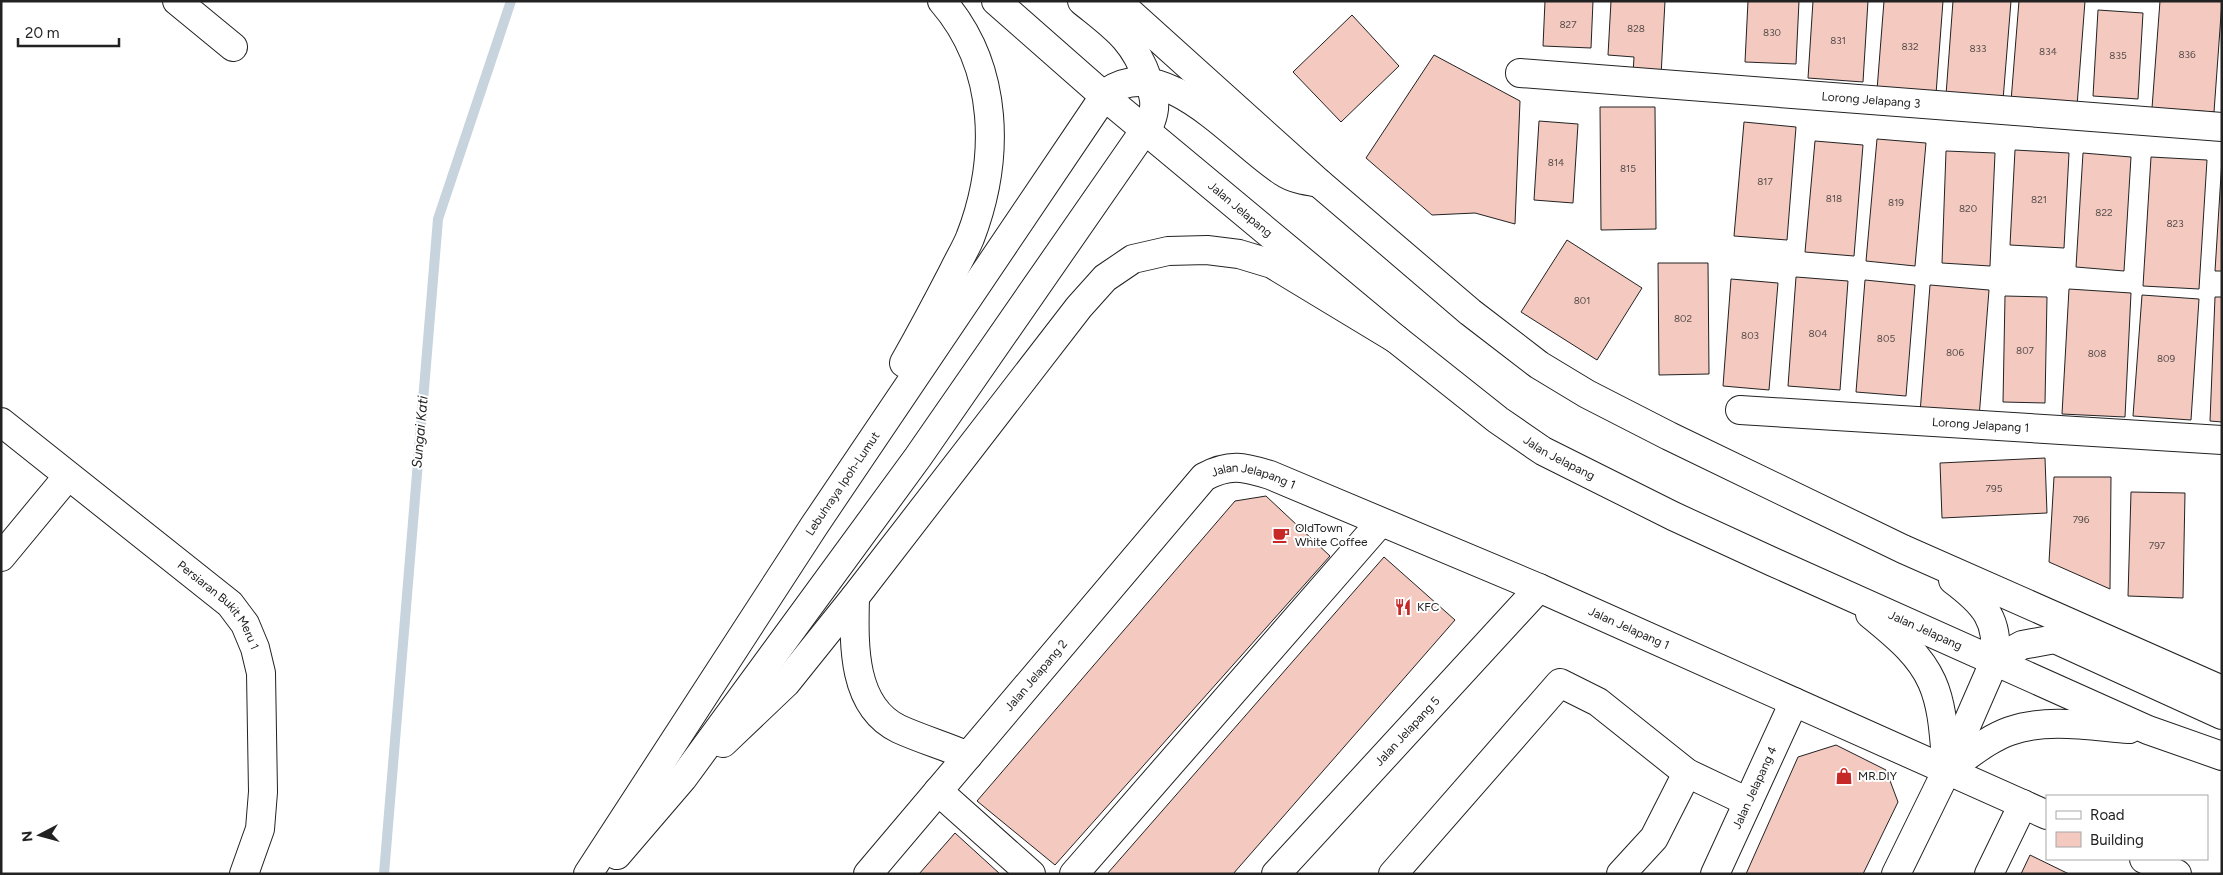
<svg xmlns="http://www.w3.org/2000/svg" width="2223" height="875" viewBox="0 0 2223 875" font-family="Figtree,sans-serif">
<rect width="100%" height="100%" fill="#fff"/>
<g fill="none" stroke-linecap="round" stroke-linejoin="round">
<path stroke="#c7d3dd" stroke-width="10" d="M 384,874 L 438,219 L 511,1"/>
</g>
<path fill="#f3c9c0" stroke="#222" d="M 1545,1 L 1593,1 L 1591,48 L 1543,46 Z
M 1611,1 L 1665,1 L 1661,76 L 1633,74 L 1634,57 L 1608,55 Z
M 1748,1 L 1799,1 L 1796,64 L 1745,62 Z
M 1813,1 L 1868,1 L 1863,82 L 1808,78 Z
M 1884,1 L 1943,1 L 1936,94 L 1877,90 Z
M 1953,1 L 2011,1 L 2003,100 L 1946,95 Z
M 2019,1 L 2085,1 L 2077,106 L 2011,101 Z
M 2160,1 L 2222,1 L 2214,112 L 2152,108 Z
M 2098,10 L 2143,13 L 2138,99 L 2093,96 Z
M 1352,15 L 1399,66 L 1341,122 L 1293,72 Z
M 1434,55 L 1520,101 L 1515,224 L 1475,213 L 1432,215 L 1366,158 Z
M 1600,107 L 1655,107 L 1656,229 L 1601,230 Z
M 1539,121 L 1578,124 L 1573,203 L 1534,200 Z
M 1744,122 L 1796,127 L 1787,240 L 1734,236 Z
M 1877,139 L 1926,143 L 1915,266 L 1866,261 Z
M 1815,141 L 1863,145 L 1854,256 L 1805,252 Z
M 2015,150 L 2069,153 L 2064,248 L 2010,245 Z
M 1946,151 L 1995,153 L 1990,266 L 1942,263 Z
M 2083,153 L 2131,157 L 2124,271 L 2076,267 Z
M 2151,157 L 2207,160 L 2199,289 L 2143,286 Z
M 2222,159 L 2222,271 L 2215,271 Z
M 1567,240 L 1642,288 L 1597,360 L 1521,312 Z
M 1658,263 L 1708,263 L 1709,374 L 1659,375 Z
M 1796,277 L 1848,281 L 1840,390 L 1788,386 Z
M 1731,279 L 1778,283 L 1769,390 L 1723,386 Z
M 1865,280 L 1915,285 L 1906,396 L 1856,392 Z
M 1930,285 L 1989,290 L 1979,418 L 1920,413 Z
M 2069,289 L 2131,293 L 2125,417 L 2062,414 Z
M 2142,295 L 2199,299 L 2191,420 L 2133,416 Z
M 2005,296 L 2047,297 L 2045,403 L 2003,402 Z
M 2215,297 L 2222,297 L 2222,422 L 2210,421 Z
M 2045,458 L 2047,513 L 1942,518 L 1940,463 Z
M 2054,477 L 2111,477 L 2110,589 L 2049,562 Z
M 2131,492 L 2185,493 L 2183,598 L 2128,596 Z
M 1266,496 L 1330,556 L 1055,865 L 977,801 L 1235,501 Z
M 1384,557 L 1455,620 L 1233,874 L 1107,874 Z
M 1836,745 L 1886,770 L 1898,802 L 1863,874 L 1746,874 L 1798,757 Z
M 955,833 L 1000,874 L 919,874 Z
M 2030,855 L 2069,874 L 2021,874 Z"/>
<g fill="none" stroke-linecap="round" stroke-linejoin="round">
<g stroke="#222" stroke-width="30">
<g id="minor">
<path d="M 177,1 L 233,47"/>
<path id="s1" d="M 1520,73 L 2222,127"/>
<path id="s2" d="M 1740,410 L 2222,440"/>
<path id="s3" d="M 1,422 L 230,604 L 245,624 L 255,648 L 261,673 L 263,792 L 260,829 L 244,874"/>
<path d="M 1,557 L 68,476"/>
<path d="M 855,597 C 854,642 851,706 899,729 C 921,739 945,746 968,756"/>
<path d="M 938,791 L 1031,874"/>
<path d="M 2144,859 L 2177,874"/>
<path id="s4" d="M 868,874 L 1204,477 C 1230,463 1244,467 1270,475 L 1539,588 L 2047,815"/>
<path d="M 1074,874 L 1380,523"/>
<path id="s5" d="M 1276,874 L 1539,588"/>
<path d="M 1393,874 L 1560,683 L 1598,702 L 1687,773 L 1748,802"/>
<path d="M 1621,874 L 1654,838 L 1687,773"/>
<path id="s6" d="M 1715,874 L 1794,702"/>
<path d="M 1896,874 L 1947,770 L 1995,660"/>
<path d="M 1989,874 L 2023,804"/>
</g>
</g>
<g stroke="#222" stroke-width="30">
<g id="major">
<path id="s7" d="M 996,1 L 1104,96 L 1396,339 L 1498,420 L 1543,451 L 1673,516 L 1773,562 L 2148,730 L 2222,756"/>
<path d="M 1117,1 L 1319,183 L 1470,312 L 1539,365 L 1587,394 L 1669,436 L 1903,549 L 2222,690"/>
<path d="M 1953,580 C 1985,604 1999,620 1995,660"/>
<path d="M 1870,614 C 1894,634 1919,653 1932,682 C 1944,709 1944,742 1947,770 C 1967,757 1987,739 2010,731 C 2047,718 2090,726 2129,729"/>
<path d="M 1995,660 L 2022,645 L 2055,639 L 2222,715"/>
</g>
</g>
<g stroke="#222" stroke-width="30">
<g id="highway">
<path d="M 904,363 C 921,333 937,303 953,272 C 958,261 965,250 970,238 C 1000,160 1000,68 942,1"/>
<path d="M 723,743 L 786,683 L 855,597 L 1079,307 L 1105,278 L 1133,259 L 1168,251 L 1207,250 L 1239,254 L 1272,264 L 1396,339"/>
<path d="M 617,855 L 683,778 L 918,457 L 1151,121 C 1157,105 1154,95 1148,80 C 1134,39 1114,27 1082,1"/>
<path id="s8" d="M 588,874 L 814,526 L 1107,92 C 1165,51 1238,144 1283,172 C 1293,179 1307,181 1319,183"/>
</g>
</g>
<use href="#minor" stroke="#fff" stroke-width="28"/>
<use href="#major" stroke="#fff" stroke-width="28"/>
<use href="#highway" stroke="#fff" stroke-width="28"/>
</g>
<defs>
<g id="cafe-bare" transform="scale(1.35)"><path d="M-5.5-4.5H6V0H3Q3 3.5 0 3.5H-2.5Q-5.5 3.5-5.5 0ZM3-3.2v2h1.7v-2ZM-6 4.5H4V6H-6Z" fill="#c62828" stroke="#fff" stroke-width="2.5" paint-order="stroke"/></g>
<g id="restaurant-bare" transform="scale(1.35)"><path d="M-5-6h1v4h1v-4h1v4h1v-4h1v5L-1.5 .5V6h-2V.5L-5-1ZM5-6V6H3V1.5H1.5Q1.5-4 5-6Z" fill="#c62828" stroke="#fff" stroke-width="2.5" paint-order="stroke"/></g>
<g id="shop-bare" transform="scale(1.35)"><path d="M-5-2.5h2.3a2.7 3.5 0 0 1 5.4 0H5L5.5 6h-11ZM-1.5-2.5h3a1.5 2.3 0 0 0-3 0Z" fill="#c62828" stroke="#fff" stroke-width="2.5" paint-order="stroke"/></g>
</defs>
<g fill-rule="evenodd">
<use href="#cafe-bare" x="1281" y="535"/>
<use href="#restaurant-bare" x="1403" y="607"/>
<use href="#shop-bare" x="1844" y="776"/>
</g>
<g text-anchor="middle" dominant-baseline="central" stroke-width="4" stroke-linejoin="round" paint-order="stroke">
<g font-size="10" fill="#564c4a">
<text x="1568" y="24">827</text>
<text x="1636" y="28">828</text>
<text x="1772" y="32">830</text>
<text x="1838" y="40">831</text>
<text x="1910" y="46">832</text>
<text x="1978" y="48">833</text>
<text x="2048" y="51">834</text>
<text x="2187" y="54">836</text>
<text x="2118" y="55">835</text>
<text x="1556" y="162">814</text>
<text x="1628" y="168">815</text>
<text x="1765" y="181">817</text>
<text x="1834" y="198">818</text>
<text x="2039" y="199">821</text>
<text x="1896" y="202">819</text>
<text x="1968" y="208">820</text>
<text x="2104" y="212">822</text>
<text x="2175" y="223">823</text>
<text x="1582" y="300">801</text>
<text x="1683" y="318">802</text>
<text x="1818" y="333">804</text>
<text x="1750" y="335">803</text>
<text x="1886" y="338">805</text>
<text x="2025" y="350">807</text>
<text x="1955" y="352">806</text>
<text x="2097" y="353">808</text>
<text x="2166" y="358">809</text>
<text x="1994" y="488">795</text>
<text x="2081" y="519">796</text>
<text x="2157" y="545">797</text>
</g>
<g font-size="12" fill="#222" stroke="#fff">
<text stroke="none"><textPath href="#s1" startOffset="352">Lorong Jelapang 3</textPath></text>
<text stroke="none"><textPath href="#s7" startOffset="321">Jalan Jelapang</textPath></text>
<text stroke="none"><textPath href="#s2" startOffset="241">Lorong Jelapang 1</textPath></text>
<text stroke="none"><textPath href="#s7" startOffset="726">Jalan Jelapang</textPath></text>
<text stroke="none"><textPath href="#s4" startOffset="572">Jalan Jelapang 1</textPath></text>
<text stroke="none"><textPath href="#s8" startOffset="466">Lebuhraya Ipoh-Lumut</textPath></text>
<text stroke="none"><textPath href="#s3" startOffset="286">Persiaran Bukit Meru 1</textPath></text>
<text stroke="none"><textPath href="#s4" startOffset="979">Jalan Jelapang 1</textPath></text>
<text stroke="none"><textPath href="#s7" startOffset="1131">Jalan Jelapang</textPath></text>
<text stroke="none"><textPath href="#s4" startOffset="260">Jalan Jelapang 2</textPath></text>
<text stroke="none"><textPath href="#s5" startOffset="194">Jalan Jelapang 5</textPath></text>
<text stroke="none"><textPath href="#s6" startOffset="95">Jalan Jelapang 4</textPath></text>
</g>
<g font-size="12" fill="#222" stroke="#fff" text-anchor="start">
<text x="1295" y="528">OldTown<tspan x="1295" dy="14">White Coffee</tspan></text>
<text x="1417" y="607">KFC</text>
<text x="1858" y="776">MR.DIY</text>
</g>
<g font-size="14" font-style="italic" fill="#222" stroke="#fff">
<text transform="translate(420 432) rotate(-85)">Sungai Kati</text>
</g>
</g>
<rect width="2223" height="875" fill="none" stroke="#222222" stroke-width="5"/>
<rect x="2046" y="795" width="162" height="65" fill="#ffffff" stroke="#a7a7a7"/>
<rect x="2056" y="811" width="25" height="8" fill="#ffffff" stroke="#a7a7a7"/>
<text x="2090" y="820" font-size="15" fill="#222222">Road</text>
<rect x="2056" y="832" width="25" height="15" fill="#f3c9c0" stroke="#a7a7a7"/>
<text x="2090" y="845" font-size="15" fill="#222222">Building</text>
<g transform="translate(40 835) rotate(264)" stroke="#ffffff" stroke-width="4" paint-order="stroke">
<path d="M0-4L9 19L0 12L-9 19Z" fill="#222222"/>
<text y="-8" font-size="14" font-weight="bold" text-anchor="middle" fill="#222222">N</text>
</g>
<path d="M18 38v8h101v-8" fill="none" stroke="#222222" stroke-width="2.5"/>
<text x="25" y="38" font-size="15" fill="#222222" stroke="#ffffff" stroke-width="4" paint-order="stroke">20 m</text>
</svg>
